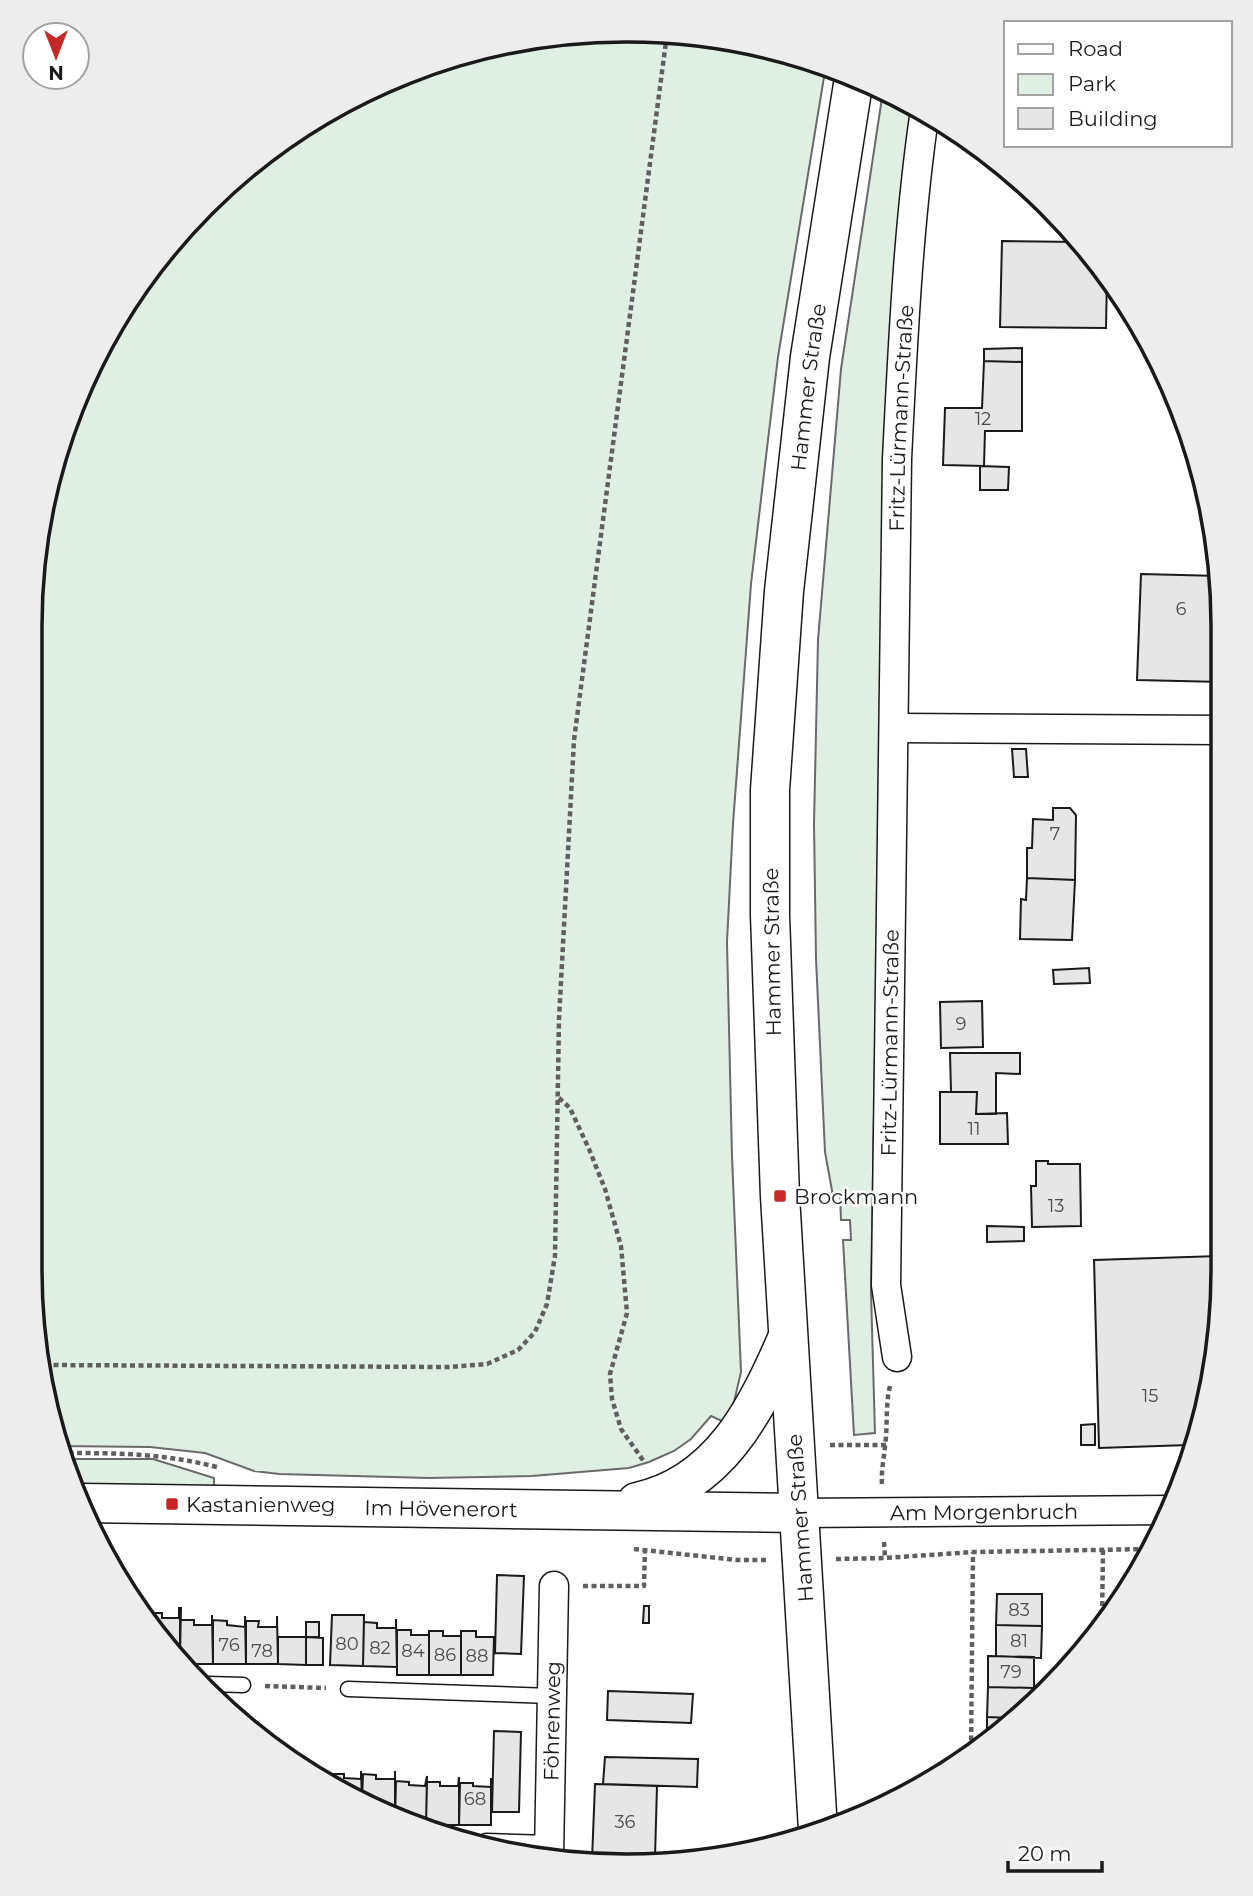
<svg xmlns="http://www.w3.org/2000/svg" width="1253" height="1896" viewBox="0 0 1253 1896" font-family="Montserrat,sans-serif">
<rect width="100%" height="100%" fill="#fff"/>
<path fill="#e0efe3" stroke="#6a6a6a" stroke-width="2" d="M 588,31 L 705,35 L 826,65 L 778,357 L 768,440 L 751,584 L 733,824 L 727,942 L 732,1156 L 741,1372 L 734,1402 L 724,1422 L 711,1416 L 691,1439 L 674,1451 L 649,1462 L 629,1468 L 532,1476 L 429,1478 L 279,1474 L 254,1471 L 205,1453 L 150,1447 L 59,1446 L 30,1269 L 35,548 L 91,363 L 178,233 L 264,153 L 363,91 L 472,50 Z
M 883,91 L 916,106 L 877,939 L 871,1292 L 875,1433 L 854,1435 L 843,1240 L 851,1240 L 850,1220 L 841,1220 L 840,1195 L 833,1196 L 825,1152 L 816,959 L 814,824 L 818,640 L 841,369 Z
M 62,1459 L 153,1459 L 214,1478 L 214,1487 L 74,1486 Z"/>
<path fill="#e6e6e6" stroke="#1a1a1a" stroke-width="2" d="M 1002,241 L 1080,242 L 1100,264 L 1107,275 L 1106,328 L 1000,327 Z
M 1022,348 L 1022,362 L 984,361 L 984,349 Z
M 984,361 L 1022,362 L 1022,431 L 985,431 L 984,466 L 943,465 L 945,408 L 982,408 Z
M 980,466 L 1009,467 L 1008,490 L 980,490 Z
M 1141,574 L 1220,576 L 1222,588 L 1222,682 L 1137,680 Z
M 1012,749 L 1026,749 L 1028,777 L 1014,777 Z
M 1053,808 L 1070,808 L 1076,815 L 1075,880 L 1027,878 L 1027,848 L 1032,848 L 1033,819 L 1053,820 Z
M 1027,878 L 1075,880 L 1072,940 L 1020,939 L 1021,899 L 1026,900 Z
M 1089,968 L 1090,983 L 1054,984 L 1053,970 Z
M 982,1001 L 983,1047 L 941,1048 L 940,1002 Z
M 950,1053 L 1020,1053 L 1020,1074 L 996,1073 L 996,1114 L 976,1114 L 977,1092 L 951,1092 Z
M 940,1092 L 977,1092 L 976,1114 L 1007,1113 L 1008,1144 L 940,1144 Z
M 1036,1161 L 1048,1161 L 1048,1164 L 1080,1164 L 1081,1226 L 1032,1227 L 1031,1186 L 1036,1186 Z
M 987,1226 L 1024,1227 L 1024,1241 L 987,1242 Z
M 1219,1256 L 1218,1348 L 1189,1445 L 1099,1448 L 1094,1260 Z
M 1095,1424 L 1095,1445 L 1081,1445 L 1081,1425 Z
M 497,1575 L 524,1576 L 521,1654 L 495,1653 Z
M 997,1594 L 1042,1594 L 1042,1626 L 996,1625 Z
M 644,1606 L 649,1606 L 649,1623 L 643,1623 Z
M 179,1608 L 181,1608 L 180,1654 L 148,1620 L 148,1613 L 162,1613 L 162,1618 L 179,1618 Z
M 212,1615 L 213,1664 L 189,1664 L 180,1654 L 180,1620 L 194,1620 L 194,1625 L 212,1625 Z
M 332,1615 L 364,1615 L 363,1666 L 330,1665 Z
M 245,1616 L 246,1664 L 213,1664 L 213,1620 L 227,1621 L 227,1625 L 245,1627 Z
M 277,1616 L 278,1664 L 246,1664 L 246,1621 L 259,1621 L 258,1627 L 277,1627 Z
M 396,1619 L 397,1667 L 363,1666 L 364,1622 L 377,1623 L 377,1628 L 396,1628 Z
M 306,1622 L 319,1622 L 319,1637 L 306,1637 Z
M 996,1625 L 1042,1626 L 1041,1658 L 996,1656 Z
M 397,1630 L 411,1630 L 411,1635 L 429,1635 L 429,1675 L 397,1675 Z
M 429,1631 L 443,1631 L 443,1636 L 461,1636 L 461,1675 L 429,1675 Z
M 461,1631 L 476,1631 L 476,1637 L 494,1637 L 493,1675 L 461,1675 Z
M 278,1637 L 306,1637 L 306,1665 L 278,1664 Z
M 306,1637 L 323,1638 L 323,1665 L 306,1665 Z
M 988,1656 L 1034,1657 L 1034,1688 L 988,1687 Z
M 988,1687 L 1034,1688 L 1034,1697 L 1009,1718 L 987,1717 Z
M 608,1691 L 693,1694 L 691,1723 L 607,1720 Z
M 987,1717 L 1009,1718 L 987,1735 Z
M 494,1731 L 521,1732 L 519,1812 L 492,1812 Z
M 605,1757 L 698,1759 L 697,1787 L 603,1784 Z
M 361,1771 L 362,1800 L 329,1781 L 329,1774 L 344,1774 L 344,1778 L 361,1779 Z
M 395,1771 L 395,1817 L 392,1817 L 362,1800 L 363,1774 L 376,1775 L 376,1779 L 395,1779 Z
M 427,1776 L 426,1825 L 414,1825 L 395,1819 L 396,1781 L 409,1782 L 409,1785 L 425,1786 Z
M 459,1777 L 459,1825 L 426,1825 L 427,1782 L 440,1782 L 440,1786 L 458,1786 Z
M 491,1778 L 491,1825 L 459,1825 L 460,1783 L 473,1783 L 473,1786 L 491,1787 Z
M 595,1784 L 657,1786 L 655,1858 L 629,1861 L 592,1860 Z
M 592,1860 L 629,1861 L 592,1865 Z"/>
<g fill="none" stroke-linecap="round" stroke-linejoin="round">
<g stroke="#1a1a1a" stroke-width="17">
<path id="lane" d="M 208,1684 L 243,1685
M 348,1689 L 552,1696
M 486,1841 L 549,1843"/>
</g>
<g stroke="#1a1a1a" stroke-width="31">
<g id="street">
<path d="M 894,728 L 1221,730"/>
<path id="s1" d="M 897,1357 L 886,1285 L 897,459 C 903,342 908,226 925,110"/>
<path id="s2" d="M 800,1513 L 1169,1510"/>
<path id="s3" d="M 549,1856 L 554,1586"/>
</g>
</g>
<g stroke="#1a1a1a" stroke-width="41">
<g id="secondary">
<path d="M 637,1502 C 718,1485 756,1411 786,1341"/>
<path id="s4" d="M 82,1503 L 800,1513"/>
<path id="s5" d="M 818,1830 L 780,1196 L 770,915 L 770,790 L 784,591 L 810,357 L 854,78"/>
</g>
</g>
<path stroke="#5f5f5f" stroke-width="4.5" stroke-dasharray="5 3.5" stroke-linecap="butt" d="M 559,1098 L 570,1108 L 589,1149 L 605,1189 L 621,1246 L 627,1313 L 610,1374 L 612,1399 L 621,1429 L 645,1463
M 45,1365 L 449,1367 L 487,1364 L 518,1350 L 535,1332 L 547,1304 L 555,1256 L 559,1019 L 574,740 L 667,34
M 830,1445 L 886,1445
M 60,1453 C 117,1453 161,1453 217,1467
M 882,1484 C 881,1471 884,1459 885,1446 C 888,1425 885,1406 890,1386
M 884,1542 L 885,1558
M 634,1549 L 737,1560 L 768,1560
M 836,1559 L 885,1558 L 973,1552 L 1152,1549
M 583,1586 L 644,1586 L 645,1549
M 1102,1623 L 1103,1549
M 265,1686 L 326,1688
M 971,1749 L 973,1552"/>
<use href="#lane" stroke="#fff" stroke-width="14"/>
<use href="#street" stroke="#fff" stroke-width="28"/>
<use href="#secondary" stroke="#fff" stroke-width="38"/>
</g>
<g fill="#c62828" stroke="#fff" stroke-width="2.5">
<rect x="773" y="1189" width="14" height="14" rx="3.5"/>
<rect x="165" y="1497" width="14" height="14" rx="3.5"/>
</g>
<g text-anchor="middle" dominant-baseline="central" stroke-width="5" stroke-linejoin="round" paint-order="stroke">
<g font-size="18" fill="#4d4d4d">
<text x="983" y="419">12</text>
<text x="1181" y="609">6</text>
<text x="1055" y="834">7</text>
<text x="961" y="1024">9</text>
<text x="974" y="1129">11</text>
<text x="1056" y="1206">13</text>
<text x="1150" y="1396">15</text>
<text x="1019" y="1610">83</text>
<text x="1019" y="1641">81</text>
<text x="347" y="1644">80</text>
<text x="229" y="1645">76</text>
<text x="380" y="1648">82</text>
<text x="262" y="1651">78</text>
<text x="413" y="1651">84</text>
<text x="445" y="1655">86</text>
<text x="477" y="1656">88</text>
<text x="1011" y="1672">79</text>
<text x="475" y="1799">68</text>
<text x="625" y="1822">36</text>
</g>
<g font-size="21" fill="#1a1a1a" stroke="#fff">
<text stroke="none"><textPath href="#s5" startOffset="1446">Hammer Straße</textPath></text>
<text stroke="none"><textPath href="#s1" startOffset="940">Fritz-Lürmann-Straße</textPath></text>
<text transform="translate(772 952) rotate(-91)">Hammer Straße</text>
<text stroke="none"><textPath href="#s1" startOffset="315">Fritz-Lürmann-Straße</textPath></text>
<text stroke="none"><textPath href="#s4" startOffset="359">Im Hövenerort</textPath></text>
<text stroke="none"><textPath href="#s2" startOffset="184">Am Morgenbruch</textPath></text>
<text transform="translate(800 1518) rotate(-94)">Hammer Straße</text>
<text stroke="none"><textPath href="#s3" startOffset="135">Föhrenweg</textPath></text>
</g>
<g font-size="21" fill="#1a1a1a" stroke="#fff" text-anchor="start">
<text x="794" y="1196">Brockmann</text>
<text x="186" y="1504">Kastanienweg</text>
</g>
</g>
<path d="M0 0H1253V1896H0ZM626 42H627A584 584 0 0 1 1211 626V1270A584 584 0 0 1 627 1854H626A584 584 0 0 1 42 1270V626A584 584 0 0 1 626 42Z" fill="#ededed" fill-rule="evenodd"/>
<path fill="none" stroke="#1a1a1a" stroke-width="3.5" d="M626 42H627A584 584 0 0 1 1211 626V1270A584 584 0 0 1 627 1854H626A584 584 0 0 1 42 1270V626A584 584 0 0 1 626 42Z"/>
<rect x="1004" y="21" width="228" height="126" fill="#ffffff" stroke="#a3a3a3" stroke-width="2"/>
<rect x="1018" y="44" width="35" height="10" fill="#ffffff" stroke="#a3a3a3" stroke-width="2"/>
<text x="1068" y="56" font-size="21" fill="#1a1a1a">Road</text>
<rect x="1018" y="74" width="35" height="21" fill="#e0efe3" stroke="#a3a3a3" stroke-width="2"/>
<text x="1068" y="91" font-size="21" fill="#1a1a1a">Park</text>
<rect x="1018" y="108" width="35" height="21" fill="#e6e6e6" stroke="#a3a3a3" stroke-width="2"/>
<text x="1068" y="126" font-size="21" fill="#1a1a1a">Building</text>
<g transform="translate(56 56) rotate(180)"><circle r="33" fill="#ffffff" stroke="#a3a3a3" stroke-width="2"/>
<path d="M0-5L12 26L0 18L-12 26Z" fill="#c62828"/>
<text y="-10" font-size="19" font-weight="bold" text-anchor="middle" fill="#1a1a1a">N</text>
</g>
<path d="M1008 1861v10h94v-10" fill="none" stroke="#1a1a1a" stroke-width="3.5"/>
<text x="1018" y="1861" font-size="21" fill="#1a1a1a" stroke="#ffffff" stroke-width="5" paint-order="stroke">20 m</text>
</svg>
